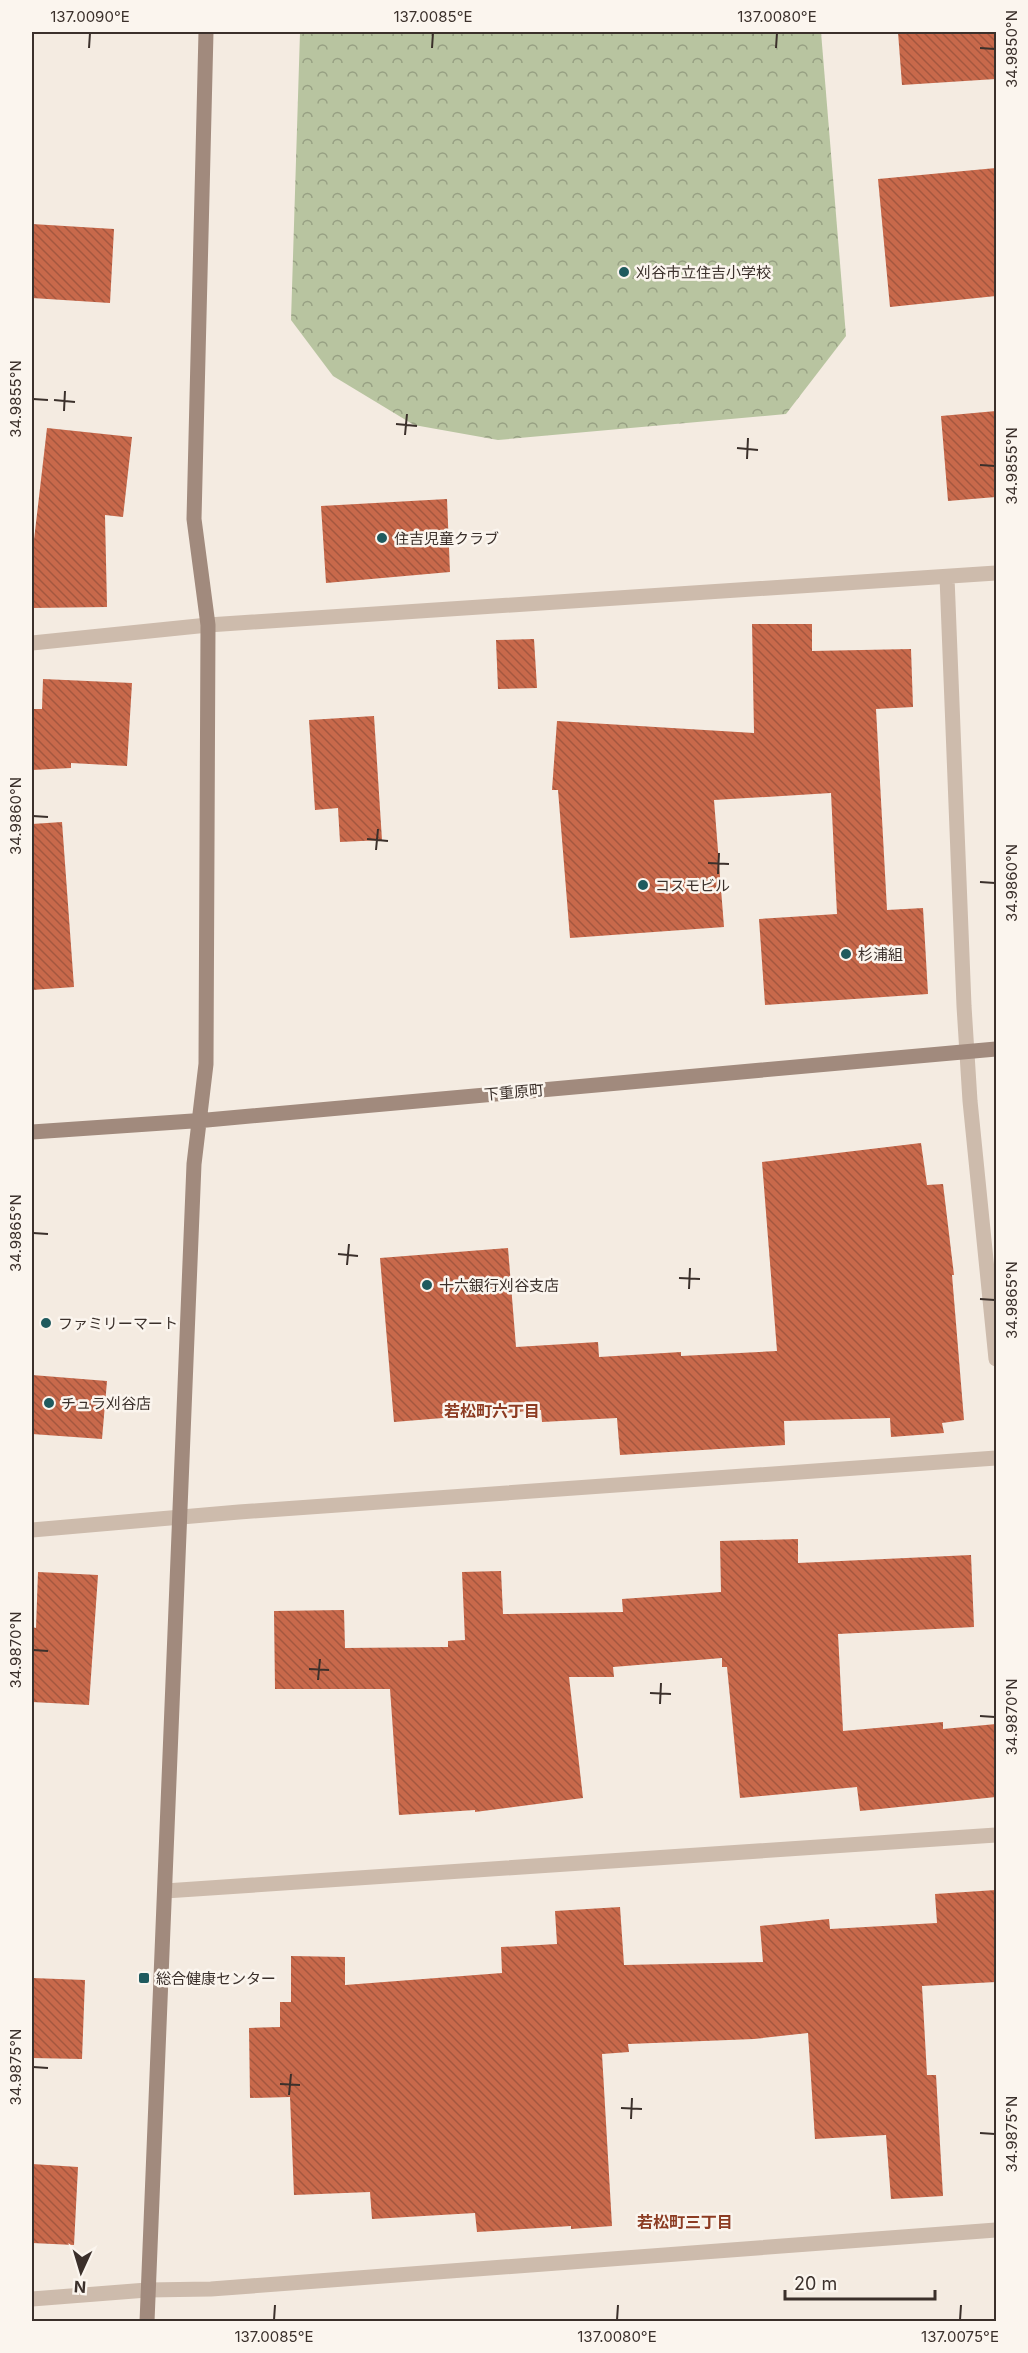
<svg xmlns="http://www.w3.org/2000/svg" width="1028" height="2353" viewBox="0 0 1028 2353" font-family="Inter,'Noto Sans JP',sans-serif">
<defs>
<pattern id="forest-crowns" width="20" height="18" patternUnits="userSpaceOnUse" patternTransform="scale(1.5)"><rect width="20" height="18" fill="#b8c4a0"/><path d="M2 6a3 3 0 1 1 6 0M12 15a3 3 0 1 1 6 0" fill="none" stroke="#97a083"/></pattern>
<pattern id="building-back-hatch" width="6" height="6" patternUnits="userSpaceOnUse" patternTransform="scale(1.5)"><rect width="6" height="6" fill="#c8694b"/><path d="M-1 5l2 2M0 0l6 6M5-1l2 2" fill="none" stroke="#a4573f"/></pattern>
</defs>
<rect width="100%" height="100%" fill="#f4ebe1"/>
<path fill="url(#forest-crowns)" d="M 300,32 L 821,32 L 846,336 L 786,414 L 498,440 L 414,425 L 333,376 L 291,320 Z"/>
<path fill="url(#building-back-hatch)" d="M 898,32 L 996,32 L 996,79 L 902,85 Z
M 996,168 L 996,296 L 890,307 L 878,179 Z
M 32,224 L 114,229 L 110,303 L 32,298 Z
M 996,411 L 996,497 L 948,501 L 941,416 Z
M 47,428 L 132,437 L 123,517 L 105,515 L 107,607 L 32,608 L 32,540 L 34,540 Z
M 447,499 L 450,572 L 326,583 L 321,506 Z
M 752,624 L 812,624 L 812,651 L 911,649 L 913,707 L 876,709 L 887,910 L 923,908 L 928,994 L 765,1005 L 759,919 L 837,914 L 831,793 L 714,800 L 724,927 L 570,938 L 558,790 L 552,790 L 557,721 L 754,733 Z
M 534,639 L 537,688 L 498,689 L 496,640 Z
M 43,679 L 132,683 L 127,766 L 71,763 L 71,768 L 32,770 L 32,709 L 42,709 Z
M 374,716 L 382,840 L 340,842 L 338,808 L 315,810 L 309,720 Z
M 62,822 L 74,987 L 32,990 L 32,824 Z
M 921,1143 L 927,1185 L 943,1184 L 954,1275 L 952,1275 L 964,1420 L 942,1423 L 944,1433 L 891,1437 L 890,1418 L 784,1421 L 785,1445 L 620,1455 L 617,1418 L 542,1422 L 541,1410 L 394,1422 L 380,1258 L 508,1248 L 516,1347 L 598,1342 L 599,1357 L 681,1352 L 681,1356 L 777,1351 L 762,1162 Z
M 32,1375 L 107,1381 L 102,1439 L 32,1434 Z
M 798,1539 L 798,1563 L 971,1555 L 974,1627 L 838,1634 L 843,1731 L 943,1722 L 943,1729 L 996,1724 L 996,1797 L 860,1811 L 857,1787 L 740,1798 L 727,1667 L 722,1667 L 722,1658 L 613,1667 L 614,1677 L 569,1677 L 583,1798 L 475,1812 L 475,1810 L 399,1815 L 390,1689 L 275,1689 L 274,1611 L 344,1610 L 345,1648 L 448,1647 L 448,1641 L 465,1640 L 462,1572 L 501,1571 L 503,1614 L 623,1612 L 622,1599 L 721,1592 L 720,1541 Z
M 38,1572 L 98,1575 L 89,1705 L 32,1702 L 32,1627 L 36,1628 Z
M 996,1890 L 996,1982 L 922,1986 L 927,2075 L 936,2075 L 943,2196 L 891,2199 L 886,2135 L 815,2139 L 808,2033 L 754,2039 L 628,2044 L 629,2052 L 602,2054 L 612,2226 L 571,2229 L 571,2226 L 477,2232 L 475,2213 L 372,2219 L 370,2192 L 294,2195 L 290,2097 L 250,2098 L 249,2028 L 280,2027 L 280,2002 L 291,2002 L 291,1956 L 345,1957 L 345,1985 L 502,1973 L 501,1947 L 557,1944 L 555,1911 L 620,1907 L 624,1965 L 763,1962 L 760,1926 L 829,1919 L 830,1929 L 937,1923 L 935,1894 Z
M 32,1978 L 85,1980 L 82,2059 L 32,2058 Z
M 32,2164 L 78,2167 L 74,2245 L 32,2243 Z"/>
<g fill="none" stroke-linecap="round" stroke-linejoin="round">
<path stroke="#cdbbac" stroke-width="15" d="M 947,577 L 964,1006 L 970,1101 L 996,1359
M 32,643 L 208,625 L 996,573
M 32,1530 L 239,1512 L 996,1458
M 165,1891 L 996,1835
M 32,2299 L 147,2290 L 211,2289 L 996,2230"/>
<path stroke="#a18a7d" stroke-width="15" d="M 32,1132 L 207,1120 L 996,1049
M 147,2322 L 194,1164 L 206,1064 L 208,625 L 194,519 L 206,32"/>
</g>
<path fill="none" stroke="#3b302b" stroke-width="2" d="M 89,48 L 90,33M 432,48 L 433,33M 776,48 L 777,33M 980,48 L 995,49M 33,399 L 48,400M 54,400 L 75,402M 64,411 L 65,391M 396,424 L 417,426M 405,435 L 407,414M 737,448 L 758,450M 747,459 L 748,438M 980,465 L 995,466M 33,816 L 48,817M 367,839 L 388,841M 376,850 L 378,829M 708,863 L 729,864M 718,874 L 719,853M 980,882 L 995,883M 33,1233 L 48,1234M 338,1254 L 358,1256M 347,1265 L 349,1244M 679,1278 L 700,1279M 689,1289 L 690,1268M 980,1299 L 995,1300M 33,1650 L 48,1651M 309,1669 L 329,1670M 318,1680 L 320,1659M 650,1693 L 671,1694M 660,1704 L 661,1683M 980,1716 L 995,1717M 33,2067 L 48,2068M 280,2084 L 300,2085M 289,2095 L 291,2074M 621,2108 L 642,2109M 631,2119 L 632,2098M 980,2133 L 995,2134M 274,2320 L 275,2305M 617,2320 L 618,2305M 960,2320 L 961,2305"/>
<g fill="#1f5a5e" stroke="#fbf5ee" stroke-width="2">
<circle cx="624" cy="272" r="6"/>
<circle cx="382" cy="538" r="6"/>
<circle cx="643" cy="885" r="6"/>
<circle cx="846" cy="954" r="6"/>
<circle cx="427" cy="1285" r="6"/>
<circle cx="46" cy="1323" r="6"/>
<circle cx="49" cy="1403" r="6"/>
<rect x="138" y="1972" width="12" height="12" rx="3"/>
</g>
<g text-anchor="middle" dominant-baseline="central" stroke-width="5" stroke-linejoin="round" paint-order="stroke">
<g font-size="15" fill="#3b302b" stroke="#fbf5ee" text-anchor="start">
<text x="636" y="272">刈谷市立住吉小学校</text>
<text x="394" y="538">住吉児童クラブ</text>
<text x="655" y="885">コスモビル</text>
<text x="858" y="954">杉浦組</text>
<text x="439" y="1285">十六銀行刈谷支店</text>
<text x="58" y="1323">ファミリーマート</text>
<text x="61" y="1403">チュラ刈谷店</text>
<text x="156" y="1978">総合健康センター</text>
</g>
<g font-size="15" fill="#3b302b" stroke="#fbf5ee">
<text transform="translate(514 1092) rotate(-5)">下重原町</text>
</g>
<g font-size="16" font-weight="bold" fill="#8c3b22" stroke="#fbf5ee">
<text x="492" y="1411">若松町六丁目</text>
<text x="685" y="2222">若松町三丁目</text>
</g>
</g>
<rect width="1028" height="2353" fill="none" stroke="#fbf5ee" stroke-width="66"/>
<g transform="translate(81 2272) rotate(184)" stroke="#fbf5ee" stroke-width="4.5" paint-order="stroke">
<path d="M0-4.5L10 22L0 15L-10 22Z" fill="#3b302b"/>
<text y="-9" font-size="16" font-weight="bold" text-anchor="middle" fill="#3b302b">N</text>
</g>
<path d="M785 2290v9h150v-9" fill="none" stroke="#3b302b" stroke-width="3"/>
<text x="794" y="2290" font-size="18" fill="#3b302b" stroke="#fbf5ee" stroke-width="4.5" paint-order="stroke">20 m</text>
<rect x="33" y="33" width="962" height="2287" fill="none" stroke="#3b302b" stroke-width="2"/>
<g font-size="15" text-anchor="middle" fill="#3b302b">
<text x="90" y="22">137.0090°E</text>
<text x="433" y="22">137.0085°E</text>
<text x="777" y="22">137.0080°E</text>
<text transform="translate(1012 49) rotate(-90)" y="5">34.9850°N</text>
<text transform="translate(16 399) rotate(-90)" y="5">34.9855°N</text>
<text transform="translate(1012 466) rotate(-90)" y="5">34.9855°N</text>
<text transform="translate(16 816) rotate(-90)" y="5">34.9860°N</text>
<text transform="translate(1012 883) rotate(-90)" y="5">34.9860°N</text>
<text transform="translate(16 1233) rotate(-90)" y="5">34.9865°N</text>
<text transform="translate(1012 1300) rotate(-90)" y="5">34.9865°N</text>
<text transform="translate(16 1650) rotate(-90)" y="5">34.9870°N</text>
<text transform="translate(1012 1717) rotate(-90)" y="5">34.9870°N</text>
<text transform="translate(16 2067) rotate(-90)" y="5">34.9875°N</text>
<text transform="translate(1012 2134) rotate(-90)" y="5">34.9875°N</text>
<text x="274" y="2342">137.0085°E</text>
<text x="617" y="2342">137.0080°E</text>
<text x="960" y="2342">137.0075°E</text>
</g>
</svg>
